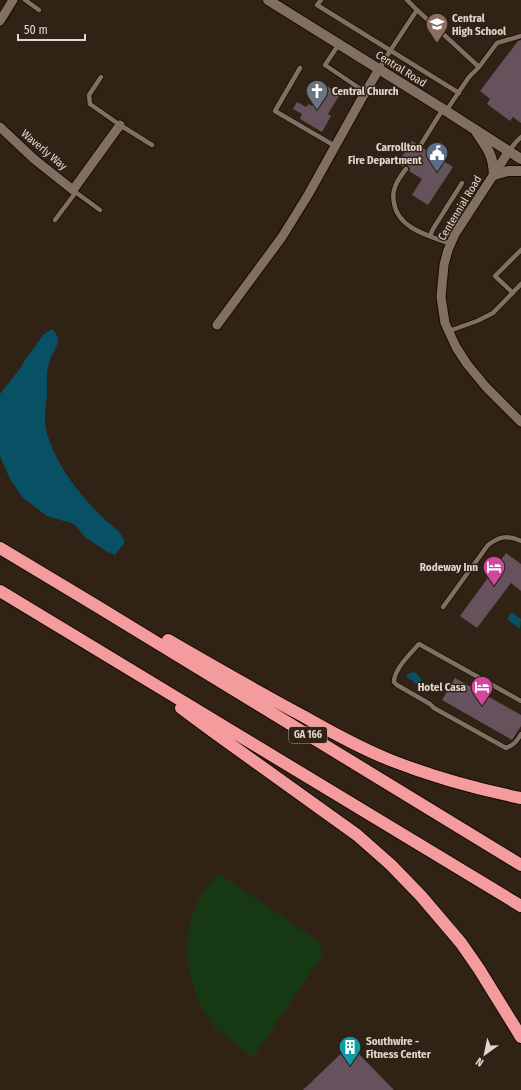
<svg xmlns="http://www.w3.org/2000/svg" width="521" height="1090" viewBox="0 0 521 1090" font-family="'Fira Sans Condensed',sans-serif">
<rect width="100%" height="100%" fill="#312216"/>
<path fill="#163914" d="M 218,873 L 319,942 L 323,954 L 253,1058 L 214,1027 L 200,1005 L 189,972 L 187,947 L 190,922 L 200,897 Z"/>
<path fill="#085165" d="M 52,329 L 54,330 C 55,333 59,337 58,341 C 57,348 52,354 50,360 C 46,371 47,383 47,394 C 46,407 43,420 47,434 C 56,464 76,490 98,513 C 105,520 112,525 119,532 C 121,534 123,539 125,542 L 115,555 L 106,551 L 85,537 L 74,524 L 47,516 L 22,497 L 9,477 L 0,456 L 0,394 L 19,370 L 25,360 L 43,335 Z
M 512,612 L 521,619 L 520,629 L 507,619 Z
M 414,672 C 417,674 422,678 421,682 L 418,684 L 415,684 L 412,680 L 407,678 L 406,677 L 408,674 Z"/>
<path fill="#65525d" d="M 521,40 L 521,123 L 513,117 L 510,121 L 487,104 L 490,99 L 480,91 L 518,41 Z
M 325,85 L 340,94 L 328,114 L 331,116 L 322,132 L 300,119 L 302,114 L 293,109 L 297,102 L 306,107 L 309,104 L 312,106 Z
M 412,141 L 417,144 L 416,146 L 418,149 L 420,150 L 423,148 L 453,167 L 428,205 L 412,195 L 422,179 L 409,171 L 410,168 L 408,166 L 405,165 L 403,167 L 398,163 Z
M 506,553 L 521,564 L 521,591 L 511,583 L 477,628 L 460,616 Z
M 455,678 L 521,715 L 521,726 L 512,740 L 442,700 Z
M 350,1045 L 394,1090 L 303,1090 Z"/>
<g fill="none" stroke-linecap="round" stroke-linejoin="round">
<g stroke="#180b02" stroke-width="6">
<path id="lane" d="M 25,0 L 39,10
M 321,0 L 317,5 L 459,93
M 417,10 L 479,67
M 339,44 L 325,65 L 365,92
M 300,68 L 275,111 L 335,146
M 379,69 L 390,51 L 417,10 L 407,0
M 101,77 L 89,95 L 90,104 L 120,125 L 152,145
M 446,111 L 469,77 L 479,67 L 497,43 L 521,36
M 420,146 L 443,109
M 509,151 L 516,142 L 521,137
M 406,169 C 402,174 397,181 395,187 C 393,192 393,198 394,203 C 398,229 430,236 451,244
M 74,191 L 100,210
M 55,220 L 76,192
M 430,236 L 433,229 L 462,183
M 513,293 L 495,276 L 521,250
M 449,331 L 477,321 L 493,313 L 521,284
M 443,607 L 488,545 C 500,536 507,535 521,541
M 521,701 L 419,644 C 411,653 394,669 394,682 L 397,685 L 430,704 L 434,708 L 506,748 C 514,745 517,741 521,734"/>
</g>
<g stroke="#180b02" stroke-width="11">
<path id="street" d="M 0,21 L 13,0
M 0,127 L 34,159 L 73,190 L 120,125
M 509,151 L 455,234 L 448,250 L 444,265 L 441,297 L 445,323 L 456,347 L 467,364 L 486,387 L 521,422
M 217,325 L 282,237 L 308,195 L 362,98 L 379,69"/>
</g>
<g stroke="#180b02" stroke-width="12">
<path id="secondary" d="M 268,0 L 443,109 L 521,159
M 477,133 C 488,149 493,155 494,175 L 508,171 L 521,171"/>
</g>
<g stroke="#180b02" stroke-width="14">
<path id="highway" d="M 0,548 L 95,605 L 521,865
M 0,591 L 521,906
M 168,640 C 213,666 258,692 303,716 C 331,732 360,748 390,760 C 433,777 476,789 521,798
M 181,708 L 212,731 L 357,835 L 391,865 L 421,896 L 461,943 L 479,969 L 521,1037"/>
</g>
<use href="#lane" stroke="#816f61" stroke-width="4.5"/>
<use href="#street" stroke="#816f61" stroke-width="9"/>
<use href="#secondary" stroke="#816f61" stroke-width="10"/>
<use href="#highway" stroke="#f49c9d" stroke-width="12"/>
</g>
<defs>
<g id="school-pin" transform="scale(1.15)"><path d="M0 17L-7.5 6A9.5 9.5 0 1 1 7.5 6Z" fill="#8d6e63" stroke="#312216"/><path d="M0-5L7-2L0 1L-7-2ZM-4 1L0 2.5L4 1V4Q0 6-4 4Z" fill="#fff"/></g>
<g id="church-pin" transform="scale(1.15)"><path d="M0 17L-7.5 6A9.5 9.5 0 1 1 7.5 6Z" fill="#6b7280" stroke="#312216"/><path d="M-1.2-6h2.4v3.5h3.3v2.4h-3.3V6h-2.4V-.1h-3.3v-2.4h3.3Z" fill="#fff"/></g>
<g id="civic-pin" transform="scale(1.15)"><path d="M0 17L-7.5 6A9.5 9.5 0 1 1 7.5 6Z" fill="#5c6f8a" stroke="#312216"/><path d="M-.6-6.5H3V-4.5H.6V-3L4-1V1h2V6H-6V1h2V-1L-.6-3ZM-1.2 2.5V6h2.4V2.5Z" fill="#fff"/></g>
<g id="hotel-pin" transform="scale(1.15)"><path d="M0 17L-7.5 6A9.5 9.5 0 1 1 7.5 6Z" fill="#d1479c" stroke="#312216"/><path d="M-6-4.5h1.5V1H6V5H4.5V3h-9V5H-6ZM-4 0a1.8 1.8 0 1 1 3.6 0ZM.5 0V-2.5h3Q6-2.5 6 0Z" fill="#fff"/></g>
<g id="building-pin" transform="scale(1.15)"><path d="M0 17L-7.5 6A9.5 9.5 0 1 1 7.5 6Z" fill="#0f9aa8" stroke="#312216"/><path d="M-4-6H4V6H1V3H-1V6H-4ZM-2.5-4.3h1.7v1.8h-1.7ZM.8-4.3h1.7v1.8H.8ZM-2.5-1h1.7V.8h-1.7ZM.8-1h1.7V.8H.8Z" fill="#fff"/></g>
</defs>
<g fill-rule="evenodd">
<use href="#school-pin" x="437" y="24"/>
<use href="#church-pin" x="317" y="91"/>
<use href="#civic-pin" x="437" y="153"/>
<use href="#hotel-pin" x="494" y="567"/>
<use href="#hotel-pin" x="482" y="687"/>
<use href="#building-pin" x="350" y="1047"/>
</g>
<g text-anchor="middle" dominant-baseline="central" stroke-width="3" stroke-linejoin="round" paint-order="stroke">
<rect fill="#312216" stroke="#aca097" stroke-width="1" x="289" y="727" width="38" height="16" rx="3"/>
<g font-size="10" font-weight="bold" fill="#e0d6ce">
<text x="308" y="735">GA 166</text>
</g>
<g font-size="11" font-weight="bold" fill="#e0d6ce" stroke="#312216" text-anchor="start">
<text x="452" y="18">Central<tspan x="452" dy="13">High School</tspan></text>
<text x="332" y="91">Central Church</text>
<text x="422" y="147" text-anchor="end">Carrollton<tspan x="422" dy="13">Fire Department</tspan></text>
<text x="478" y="567" text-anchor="end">Rodeway Inn</text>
<text x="466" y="687" text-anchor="end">Hotel Casa</text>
<text x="366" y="1041">Southwire -<tspan x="366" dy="13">Fitness Center</tspan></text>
</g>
<g font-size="11" fill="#e0d6ce" stroke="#312216">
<text transform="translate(401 69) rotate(32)">Central Road</text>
<text transform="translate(44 150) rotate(40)">Waverly Way</text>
<text transform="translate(460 208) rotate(-59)">Centennial Road</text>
</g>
</g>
<g transform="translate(485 1054) rotate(213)" stroke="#312216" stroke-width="3" paint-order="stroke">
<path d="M0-3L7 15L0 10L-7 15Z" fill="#e0d6ce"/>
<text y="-6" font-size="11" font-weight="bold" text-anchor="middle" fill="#e0d6ce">N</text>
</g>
<path d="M18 34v6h67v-6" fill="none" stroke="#e0d6ce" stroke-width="2"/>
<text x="24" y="34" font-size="12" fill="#e0d6ce" stroke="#312216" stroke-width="3" paint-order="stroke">50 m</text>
</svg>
